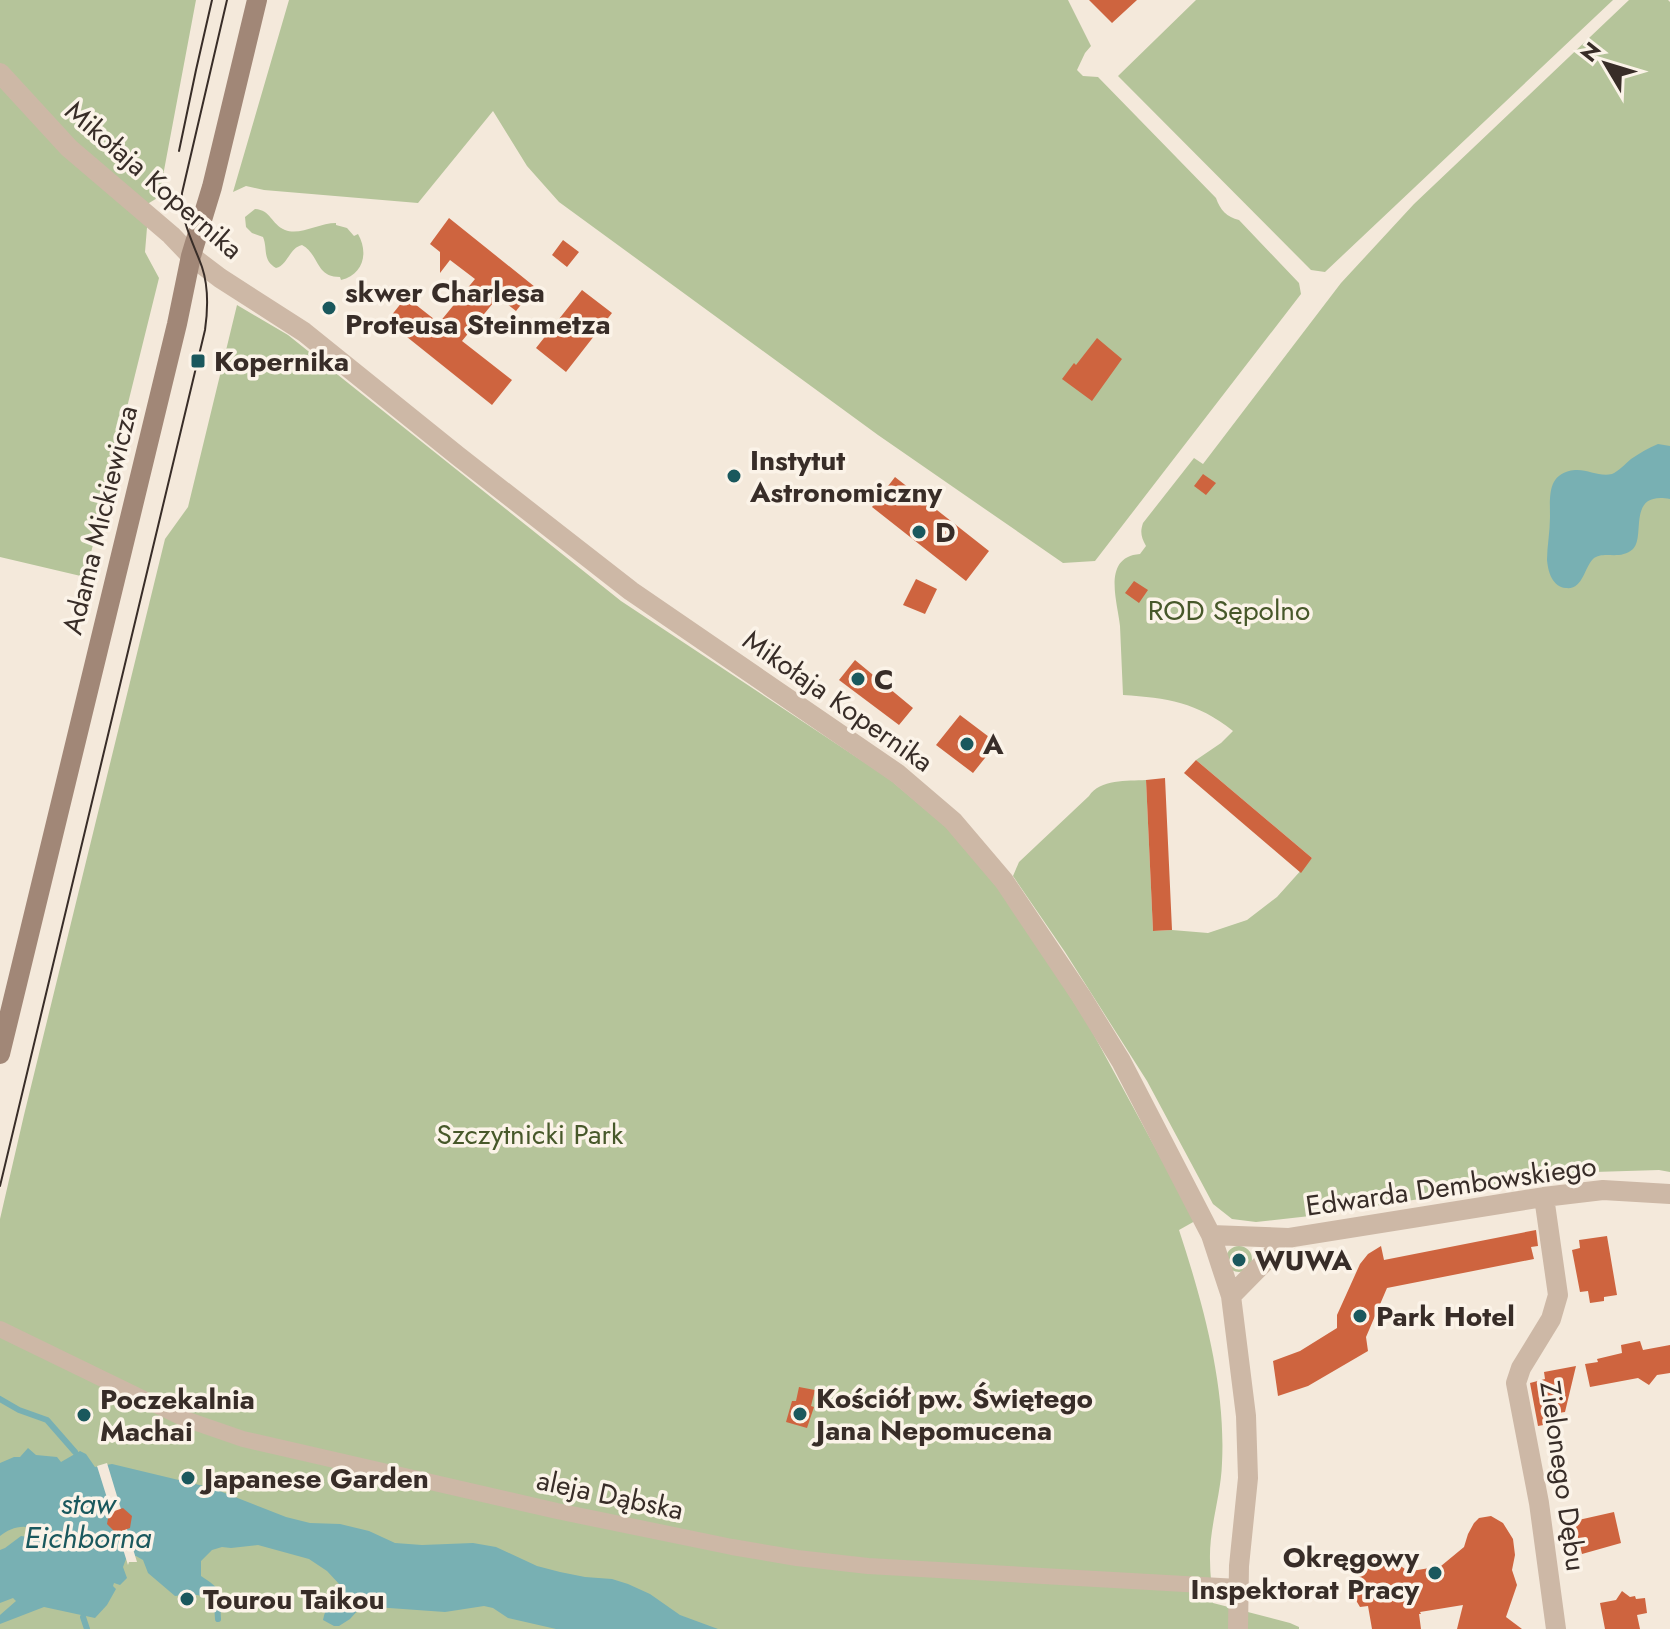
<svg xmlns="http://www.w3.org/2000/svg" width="1670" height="1629" viewBox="0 0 1670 1629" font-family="Jost,sans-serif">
<rect width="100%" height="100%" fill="#f4e9db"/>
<path fill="#b5c49a" d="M 0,0 L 196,0 L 159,197 L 149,203 L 145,252 L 159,278 L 85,577 L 0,557 Z
M 289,0 L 1068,0 L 1091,46 L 1085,53 L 1077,70 L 1083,76 L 1098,77 L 1216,198 C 1220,210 1227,217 1239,220 L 1299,283 L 1301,294 L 1095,561 L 1063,563 L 878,435 L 559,202 L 527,166 L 493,111 L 418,203 L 264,190 L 246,186 L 233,192 Z
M 1196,0 L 1613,0 L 1325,272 L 1311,270 L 1118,76 Z
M 1629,0 L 1668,0 L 1670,2 L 1670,1172 L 1659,1170 L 1594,1172 L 1310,1216 L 1256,1222 L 1232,1219 L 1213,1204 L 1147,1081 L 1065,952 L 1013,876 L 1019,862 L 1089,796 C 1100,779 1127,781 1146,780 L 1153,931 L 1172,930 L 1208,933 L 1247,920 L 1277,897 L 1312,858 L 1196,760 L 1221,743 L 1233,731 C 1197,702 1167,698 1123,695 C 1122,672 1121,649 1120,626 C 1118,603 1101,557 1140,554 L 1146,546 C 1141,537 1140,532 1143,523 L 1194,458 L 1203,464 L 1341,283 L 1414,204 Z
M 255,209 C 271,210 271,224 285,230 C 300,236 319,223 336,223 L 336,225 L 347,228 L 354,236 L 358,234 C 369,253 363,275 341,280 L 340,277 C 315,277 320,255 302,245 C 289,248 288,265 276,268 C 262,260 268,249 263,237 L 252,233 L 246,227 L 245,217 Z
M 237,305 L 288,335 L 621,601 L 888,778 L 952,832 L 1013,907 L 1089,1026 L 1195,1221 L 1179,1230 C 1203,1303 1226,1386 1222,1463 C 1221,1496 1209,1528 1210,1560 C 1210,1575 1212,1589 1213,1603 L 1290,1623 L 1299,1627 L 1299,1629 L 0,1629 L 0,1219 L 24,1115 L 165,539 L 188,507 Z
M1226 1259a13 13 0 1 1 26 0a13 13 0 1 1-26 0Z"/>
<path fill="#78b0b3" d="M 1658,444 L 1670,446 L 1670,499 C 1626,491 1646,536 1633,549 C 1620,561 1603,550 1593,559 C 1584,568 1583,590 1566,588 C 1552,587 1548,571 1547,560 C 1547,546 1550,532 1550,517 C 1550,496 1547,473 1575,470 C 1588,469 1599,477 1612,474 C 1619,471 1625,464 1631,459 C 1640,453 1648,448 1658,444 Z
M 28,1448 L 36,1455 L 57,1457 L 61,1462 L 80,1451 L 86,1454 L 95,1467 L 112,1464 L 212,1488 L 286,1517 L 310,1523 L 340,1524 L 369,1531 L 395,1543 L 422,1545 L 473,1543 L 496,1547 L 537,1566 L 560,1572 L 585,1577 L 612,1579 L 628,1584 L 650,1594 L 680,1615 L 718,1629 L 556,1629 L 508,1618 L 493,1608 L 484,1606 L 445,1612 L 375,1607 L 359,1609 L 350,1619 L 339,1626 L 334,1626 L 323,1620 C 325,1606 336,1598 340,1585 L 327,1571 L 309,1559 L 258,1545 L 231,1548 L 222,1547 L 212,1550 L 201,1561 L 201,1576 C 210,1582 217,1586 221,1595 L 219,1602 L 212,1603 C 201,1592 190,1594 175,1596 L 148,1573 L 143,1560 L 136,1556 L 126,1559 L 123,1567 L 127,1578 L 120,1585 L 114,1583 L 113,1586 L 116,1589 L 107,1605 L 95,1618 L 44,1607 L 0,1624 L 0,1615 L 16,1601 L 13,1598 L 0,1603 L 0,1550 L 5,1548 L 21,1536 L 28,1537 L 35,1535 L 35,1530 C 25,1523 9,1528 0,1536 L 0,1463 L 14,1457 L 20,1457 Z"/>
<path fill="#f4e9db" d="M 107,1463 L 137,1562 L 129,1562 L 128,1565 L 97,1466 Z"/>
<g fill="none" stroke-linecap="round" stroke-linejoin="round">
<path stroke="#78b0b3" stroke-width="6" d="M 0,1399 L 19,1410 L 47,1420 L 75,1452
M 217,1602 L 218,1619
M 83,1617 L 87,1629"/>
</g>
<path fill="#ce643f" d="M 1089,0 L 1137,0 L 1112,23 Z
M 449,218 L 535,287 L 516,311 L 498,297 L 462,341 L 512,380 L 492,405 L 387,321 L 406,297 L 439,323 L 475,279 L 450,260 L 440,273 L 440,252 L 430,244 Z
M 563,240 L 579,252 L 567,267 L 552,255 Z
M 582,290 L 612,313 L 566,372 L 536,348 Z
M 1097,338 L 1122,359 L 1092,401 L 1062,379 L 1074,363 L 1076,365 Z
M 1203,474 L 1216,483 L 1206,495 L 1194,486 Z
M 895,477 L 989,551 L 966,581 L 872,507 Z
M 916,579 L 937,589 L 925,614 L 903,605 Z
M 1134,581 L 1148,590 L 1139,603 L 1125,593 Z
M 855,660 L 913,708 L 899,725 L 839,680 Z
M 960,715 L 997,743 L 973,773 L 936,745 Z
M 1196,760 L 1312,858 L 1301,873 L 1184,773 Z
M 1165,778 L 1172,930 L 1153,931 L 1146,780 Z
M 1536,1230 L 1538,1246 L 1531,1247 L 1534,1259 L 1387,1288 L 1366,1337 L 1368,1351 L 1308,1386 L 1278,1396 L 1273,1361 L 1300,1351 L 1337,1328 L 1337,1315 L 1360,1264 L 1368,1254 L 1381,1246 L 1384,1260 Z
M 1607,1236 L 1617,1295 L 1604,1297 L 1604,1301 L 1590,1303 L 1588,1291 L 1580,1292 L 1572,1250 L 1580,1248 L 1579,1240 Z
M 1640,1341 L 1643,1350 L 1670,1345 L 1670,1373 L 1657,1375 L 1649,1385 L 1638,1378 L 1590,1387 L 1585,1364 L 1598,1362 L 1597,1359 L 1622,1353 L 1621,1345 Z
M 1576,1366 L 1565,1412 L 1558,1413 L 1560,1422 L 1538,1426 L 1530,1383 L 1545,1379 L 1544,1372 Z
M 799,1387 L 815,1390 L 811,1406 L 814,1407 L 807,1428 L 786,1422 L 792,1401 L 796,1401 Z
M 123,1508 L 132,1516 L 130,1528 L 116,1533 L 107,1524 L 109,1513 Z
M 1614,1512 L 1621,1543 L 1582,1554 L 1574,1521 Z
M 1491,1516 L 1503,1523 L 1513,1539 L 1515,1555 L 1512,1570 L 1517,1585 L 1506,1617 L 1522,1629 L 1457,1629 L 1463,1605 L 1420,1612 L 1421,1614 L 1419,1614 L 1421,1629 L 1372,1629 L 1368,1606 L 1360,1607 L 1351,1592 L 1355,1587 L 1359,1569 L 1365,1562 L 1371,1559 L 1380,1557 L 1390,1559 L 1405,1569 L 1411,1568 L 1412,1571 L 1441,1566 L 1464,1547 L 1468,1534 L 1474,1523 L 1479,1518 Z
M 1622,1591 L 1630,1597 L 1635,1596 L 1636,1599 L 1645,1598 L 1647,1613 L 1637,1615 L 1640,1629 L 1605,1629 L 1600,1603 L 1616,1600 Z"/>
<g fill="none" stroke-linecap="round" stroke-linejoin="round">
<path stroke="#cdb8a6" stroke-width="16" d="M 0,1329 L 185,1419 L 243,1439 L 557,1511 L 732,1547 L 797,1558 L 868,1566 L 1238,1587"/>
<path stroke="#cdb8a6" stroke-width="20" d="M 0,73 L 69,148 L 171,235 L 191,256 L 220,278 L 304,332 L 458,456 L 631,591 L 898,774 L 953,821 L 1004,881 L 1081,996 L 1121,1061 L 1211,1235 L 1231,1296 L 1246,1416 L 1248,1478 L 1239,1566 L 1238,1629
M 1544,1197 L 1558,1295 L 1551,1319 L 1521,1368 L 1516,1383 L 1539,1503 L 1556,1629
M 1211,1235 L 1288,1238 L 1544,1197 L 1603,1190 L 1670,1194
M 1231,1296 L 1288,1238"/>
<path stroke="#a18777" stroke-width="20" d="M 0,1054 L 177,324 L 191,256 L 212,187 L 257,0"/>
<path stroke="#382d28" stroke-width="2" d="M 179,151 L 196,70 L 212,0
M 0,1186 L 205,330 C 208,309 209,288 202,267 C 193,242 180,220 182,193 L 227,0"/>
</g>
<g fill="#1a585d" stroke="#fbf3e8" stroke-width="3">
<circle cx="329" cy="308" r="8"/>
<rect x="190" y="353" width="16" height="16" rx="4"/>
<circle cx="734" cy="476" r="8"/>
<circle cx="919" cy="532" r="8"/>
<circle cx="858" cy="679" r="8"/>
<circle cx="967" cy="744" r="8"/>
<circle cx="1239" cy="1260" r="8"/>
<circle cx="1360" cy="1316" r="8"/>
<circle cx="800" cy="1414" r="8"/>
<circle cx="84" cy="1415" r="8"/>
<circle cx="188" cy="1478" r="8"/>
<circle cx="1435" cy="1573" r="8"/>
<circle cx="187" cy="1599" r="8"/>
</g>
<g text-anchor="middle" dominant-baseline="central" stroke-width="7" stroke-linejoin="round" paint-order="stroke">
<g font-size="28" fill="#382d28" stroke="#fbf3e8">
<text transform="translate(154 180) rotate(41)">Mikołaja Kopernika</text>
<text transform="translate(100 520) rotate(-76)">Adama Mickiewicza</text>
<text transform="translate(838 701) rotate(35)">Mikołaja Kopernika</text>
<text transform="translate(1451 1186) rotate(-8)">Edwarda Dembowskiego</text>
<text transform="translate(1563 1476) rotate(82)">Zielonego Dębu</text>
<text transform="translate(610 1495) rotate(12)">aleja Dąbska</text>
</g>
<g font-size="28" font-weight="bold" fill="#382d28" stroke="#fbf3e8" text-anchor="start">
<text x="345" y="292">skwer Charlesa<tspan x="345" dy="32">Proteusa Steinmetza</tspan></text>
<text x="214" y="361">Kopernika</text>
<text x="750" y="460">Instytut<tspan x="750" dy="32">Astronomiczny</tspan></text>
<text x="935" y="532">D</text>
<text x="874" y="679">C</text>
<text x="983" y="744">A</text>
<text x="1255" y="1260">WUWA</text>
<text x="1376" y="1316">Park Hotel</text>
<text x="816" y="1398">Kościół pw. Świętego<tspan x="816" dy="32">Jana Nepomucena</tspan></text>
<text x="100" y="1399">Poczekalnia<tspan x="100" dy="32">Machai</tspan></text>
<text x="204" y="1478">Japanese Garden</text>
<text x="1419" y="1557" text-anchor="end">Okręgowy<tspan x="1419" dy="32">Inspektorat Pracy</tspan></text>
<text x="203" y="1599">Tourou Taikou</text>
</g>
<g font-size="28" fill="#47582a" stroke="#fbf3e8">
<text x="1229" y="610">ROD Sępolno</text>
<text x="530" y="1134">Szczytnicki Park</text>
</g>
<g font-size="30" font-style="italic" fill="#1a585d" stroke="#fbf3e8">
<text x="88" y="1503">staw<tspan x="88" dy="34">Eichborna</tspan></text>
</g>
</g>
<g transform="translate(1606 64) rotate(308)" stroke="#fbf3e8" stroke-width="6" paint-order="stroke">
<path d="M0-6L14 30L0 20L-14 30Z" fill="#382d28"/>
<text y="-12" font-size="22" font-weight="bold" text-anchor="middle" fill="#382d28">N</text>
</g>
</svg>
